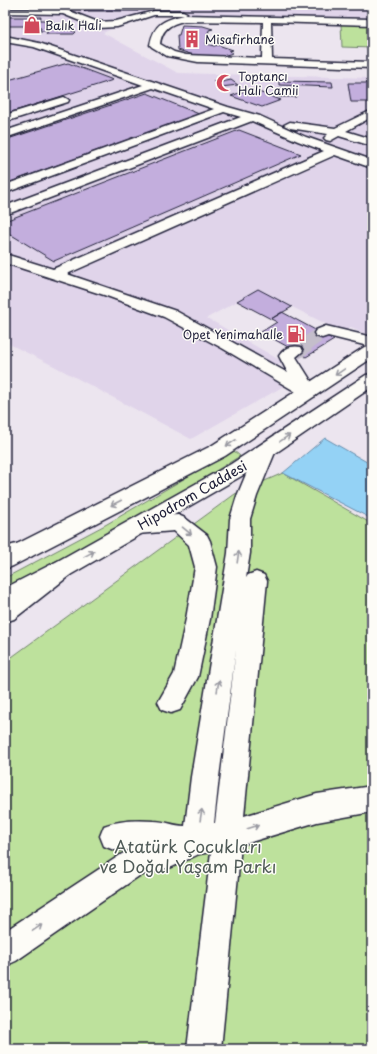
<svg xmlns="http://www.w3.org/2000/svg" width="377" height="1054" viewBox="0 0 377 1054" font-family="'Playpen Sans',sans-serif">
<rect width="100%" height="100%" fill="#ece5ef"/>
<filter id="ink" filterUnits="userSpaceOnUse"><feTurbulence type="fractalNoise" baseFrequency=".025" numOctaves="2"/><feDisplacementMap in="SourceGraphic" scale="8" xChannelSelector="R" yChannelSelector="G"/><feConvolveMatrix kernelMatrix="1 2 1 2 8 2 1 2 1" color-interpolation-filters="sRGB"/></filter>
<g filter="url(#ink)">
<path fill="#e0d4ea" d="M 33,5 L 372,5 L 372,18 L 157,15 L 120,25 L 103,33 L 178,73 L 372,78 L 372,332 L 368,335 L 351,327 L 342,332 L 258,290 L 207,318 L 283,362 L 264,375 L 284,386 L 191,439 L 54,366 L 5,342 L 5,12 L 39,10 Z"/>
<path fill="#bde19c" stroke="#70826c" d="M 341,24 L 372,25 L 372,48 L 342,47 Z
M 233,450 L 240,456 L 188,488 L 5,590 L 5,578 L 107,524 Z
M 283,473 L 372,524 L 372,1049 L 5,1049 L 5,662 L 235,494 Z"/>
<path fill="#94d2f5" stroke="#668cab" d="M 325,438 L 372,465 L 372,519 L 283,473 Z"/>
<path fill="#c3aedd" stroke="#22223b" d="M 86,5 L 148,5 L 147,9 L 139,8 L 138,11 L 84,11 Z
M 328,5 L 372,5 L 372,8 L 328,7 Z
M 5,17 L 41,17 L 40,20 L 49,20 L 47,22 L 54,22 L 53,24 L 60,25 L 59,27 L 65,28 L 76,32 L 74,34 L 46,34 L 48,31 L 40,31 L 41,28 L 34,28 L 35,26 L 5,26 Z
M 182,25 L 203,26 L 213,29 L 209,30 L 206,44 L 214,46 L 218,45 L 233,50 L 229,51 L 233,53 L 215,58 L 209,56 L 203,58 L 178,50 L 177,35 L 179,35 Z
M 68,63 L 113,80 L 5,114 L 5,81 Z
M 221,80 L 222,82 L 231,80 L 238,85 L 221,87 L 213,81 Z
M 279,81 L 332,82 L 333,87 L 279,85 Z
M 348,83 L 372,83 L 372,102 L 351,102 Z
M 250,89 L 281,100 L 262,107 L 231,96 Z
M 279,89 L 295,89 L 296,97 L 279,97 Z
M 147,93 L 199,114 L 5,184 L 5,140 Z
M 239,130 L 301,154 L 54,261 L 5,231 L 5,221 Z
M 258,289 L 292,307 L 271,319 L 237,301 Z
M 282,312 L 334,340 L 306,357 L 261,332 L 277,322 L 271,319 Z"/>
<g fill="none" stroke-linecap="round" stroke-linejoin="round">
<path stroke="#c4becb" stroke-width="14" stroke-dasharray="14 8" stroke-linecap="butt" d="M 306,344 L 322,333"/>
<path stroke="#c4becb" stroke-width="18" stroke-dasharray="18 10" stroke-linecap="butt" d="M 295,351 L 307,343"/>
<g stroke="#22223b" stroke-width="3">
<path id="minor" d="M 43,5 L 54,5 L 98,22 L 116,21 L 154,11 L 183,11 L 187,13 L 183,15 L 154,15 L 117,27 L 97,28 L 63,14 L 5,13 L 5,9 L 51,9 Z
M 184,15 L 372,19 L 372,25 L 271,22 L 272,59 L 372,62 L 372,68 L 198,62 L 167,56 L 152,47 L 150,45 C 154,23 164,20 184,15 ZM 184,21 L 263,22 L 262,58 L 186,55 L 174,52 L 160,44 C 162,29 170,24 184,21 Z
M 5,36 L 39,43 L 228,107 L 260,116 L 306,137 L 372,160 L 372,168 L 335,155 L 67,274 L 176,311 L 288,373 L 279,356 C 284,348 292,345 301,347 L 303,351 L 296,357 L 318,392 L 315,396 L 309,397 L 303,396 L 222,348 L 164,317 L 104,295 L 5,263 L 5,254 L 53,269 L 324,151 L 298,141 L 252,121 L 5,215 L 5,206 L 241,117 L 224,112 L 5,193 L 5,185 L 214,109 L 153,88 L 5,138 L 5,131 L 143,85 L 34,47 L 5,42 Z
M 64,97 L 69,100 L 68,102 L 5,122 L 5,115 Z
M 372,110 L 372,117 L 346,131 L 372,139 L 372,146 L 339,136 L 330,141 L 326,140 L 324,138 L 328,134 L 290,128 L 284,125 L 290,122 L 335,128 Z
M 326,326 L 372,337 L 372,347 L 328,336 L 322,338 L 316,336 L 314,333 L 316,330 Z
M 266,444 L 273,446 L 276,450 L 257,496 L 250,519 L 250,553 L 246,578 L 248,575 L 256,572 L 264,575 L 267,581 L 244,816 L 317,794 L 372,786 L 372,812 L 317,822 L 241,845 L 221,1049 L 187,1049 L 211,852 L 199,854 L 172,867 L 139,876 L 16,961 L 5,966 L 5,931 L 122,854 L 131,850 L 114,850 L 104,846 L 100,836 L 104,826 C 119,820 138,820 154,821 C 165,821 174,826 185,826 L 191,777 L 228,553 L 230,519 L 237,496 L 256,450 L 259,446 ZM 236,649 L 215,823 L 214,823 L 219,777 Z
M 178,515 L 185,518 L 207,535 L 210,541 L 217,567 L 210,619 L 198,677 L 180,710 L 171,713 L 162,710 L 158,702 L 174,674 L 186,619 L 195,567 L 189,545 L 174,531 L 137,534 L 130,531 L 127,526 L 130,521 L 137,518 Z"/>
</g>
<g stroke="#22223b" stroke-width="3">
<path id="major" d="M 372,345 L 372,358 L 225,456 L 13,566 L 5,569 L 5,550 L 211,446 L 366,346 Z
M 372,374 L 372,387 L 245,474 L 70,575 L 13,606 L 5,608 L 5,588 L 54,563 L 231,464 L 366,375 Z"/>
</g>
<g stroke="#22223b" stroke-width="3">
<path id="highway" d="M 24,542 L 32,544 L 35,550 L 32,556 L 5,565 L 5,547 Z
M 62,560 L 70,563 L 74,569 L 70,575 L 14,619 L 5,622 L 5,599 L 54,563 Z"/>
</g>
<use href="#minor" fill="#fdfcf7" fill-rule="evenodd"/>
<use href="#major" fill="#fdfcf7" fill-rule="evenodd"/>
<use href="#highway" fill="#fdfcf7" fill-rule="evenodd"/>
</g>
<defs><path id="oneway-shaft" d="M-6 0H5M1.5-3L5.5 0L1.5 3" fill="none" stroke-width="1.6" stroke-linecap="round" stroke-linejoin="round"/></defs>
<g stroke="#9a9aa2">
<use href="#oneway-shaft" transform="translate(340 372) rotate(146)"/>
<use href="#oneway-shaft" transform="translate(285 438) rotate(-34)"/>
<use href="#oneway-shaft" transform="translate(231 443) rotate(147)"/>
<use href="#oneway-shaft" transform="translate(116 503) rotate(153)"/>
<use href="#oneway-shaft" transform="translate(187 531) rotate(40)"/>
<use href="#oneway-shaft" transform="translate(89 554) rotate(-29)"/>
<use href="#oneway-shaft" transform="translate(238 557) rotate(-82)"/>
<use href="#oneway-shaft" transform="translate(218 686) rotate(-81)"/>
<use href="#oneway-shaft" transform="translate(201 815) rotate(-81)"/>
<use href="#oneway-shaft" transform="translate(253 827) rotate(-17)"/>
<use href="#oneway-shaft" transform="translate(37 928) rotate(-34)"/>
</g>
</g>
<defs>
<g id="shop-bare" transform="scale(1.38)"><path d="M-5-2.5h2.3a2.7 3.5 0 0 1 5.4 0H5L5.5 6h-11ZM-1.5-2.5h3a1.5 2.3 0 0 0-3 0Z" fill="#d1495b" stroke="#fdfcf7" stroke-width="2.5" paint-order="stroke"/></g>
<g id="building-bare" transform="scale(1.38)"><path d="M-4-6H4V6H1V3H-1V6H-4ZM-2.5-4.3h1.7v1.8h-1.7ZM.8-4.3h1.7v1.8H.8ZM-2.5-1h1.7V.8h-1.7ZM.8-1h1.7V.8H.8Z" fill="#d1495b" stroke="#fdfcf7" stroke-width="2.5" paint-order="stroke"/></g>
<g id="mosque-bare" transform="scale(1.38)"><path d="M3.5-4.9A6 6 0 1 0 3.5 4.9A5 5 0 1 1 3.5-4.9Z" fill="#d1495b" stroke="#fdfcf7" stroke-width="2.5" paint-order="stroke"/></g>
<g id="fuel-bare" transform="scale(1.38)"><path d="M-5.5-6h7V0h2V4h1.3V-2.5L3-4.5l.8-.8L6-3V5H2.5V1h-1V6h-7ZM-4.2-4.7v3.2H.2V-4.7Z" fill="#d1495b" stroke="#fdfcf7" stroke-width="2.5" paint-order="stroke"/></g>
</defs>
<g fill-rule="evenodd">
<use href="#shop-bare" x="32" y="25"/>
<use href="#building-bare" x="192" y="39"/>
<use href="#mosque-bare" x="225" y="83"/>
<use href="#fuel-bare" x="296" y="334"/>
</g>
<g text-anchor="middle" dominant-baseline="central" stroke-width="3" stroke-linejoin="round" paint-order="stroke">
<g font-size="12" fill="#22223b" stroke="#fdfcf7" text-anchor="start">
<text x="45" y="25">Balık Hali</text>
<text x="205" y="39">Misafirhane</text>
<text x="238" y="76">Toptancı<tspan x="238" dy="14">Hali Camii</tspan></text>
<text x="283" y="334" text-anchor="end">Opet Yenimahalle</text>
</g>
<g font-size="14" fill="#22223b" stroke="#fdfcf7">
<text transform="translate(192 495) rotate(-30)">Hipodrom Caddesi</text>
</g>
<g font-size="17" fill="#505b58" stroke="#fdfcf7">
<text x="188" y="846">Atatürk Çocukları<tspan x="188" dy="20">ve Doğal Yaşam Parkı</tspan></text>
</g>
</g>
<rect width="377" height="1054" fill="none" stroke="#fdfcf7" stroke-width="20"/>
<rect x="10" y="10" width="357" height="1034" fill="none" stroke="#22223b" stroke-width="1.5" filter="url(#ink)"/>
</svg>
